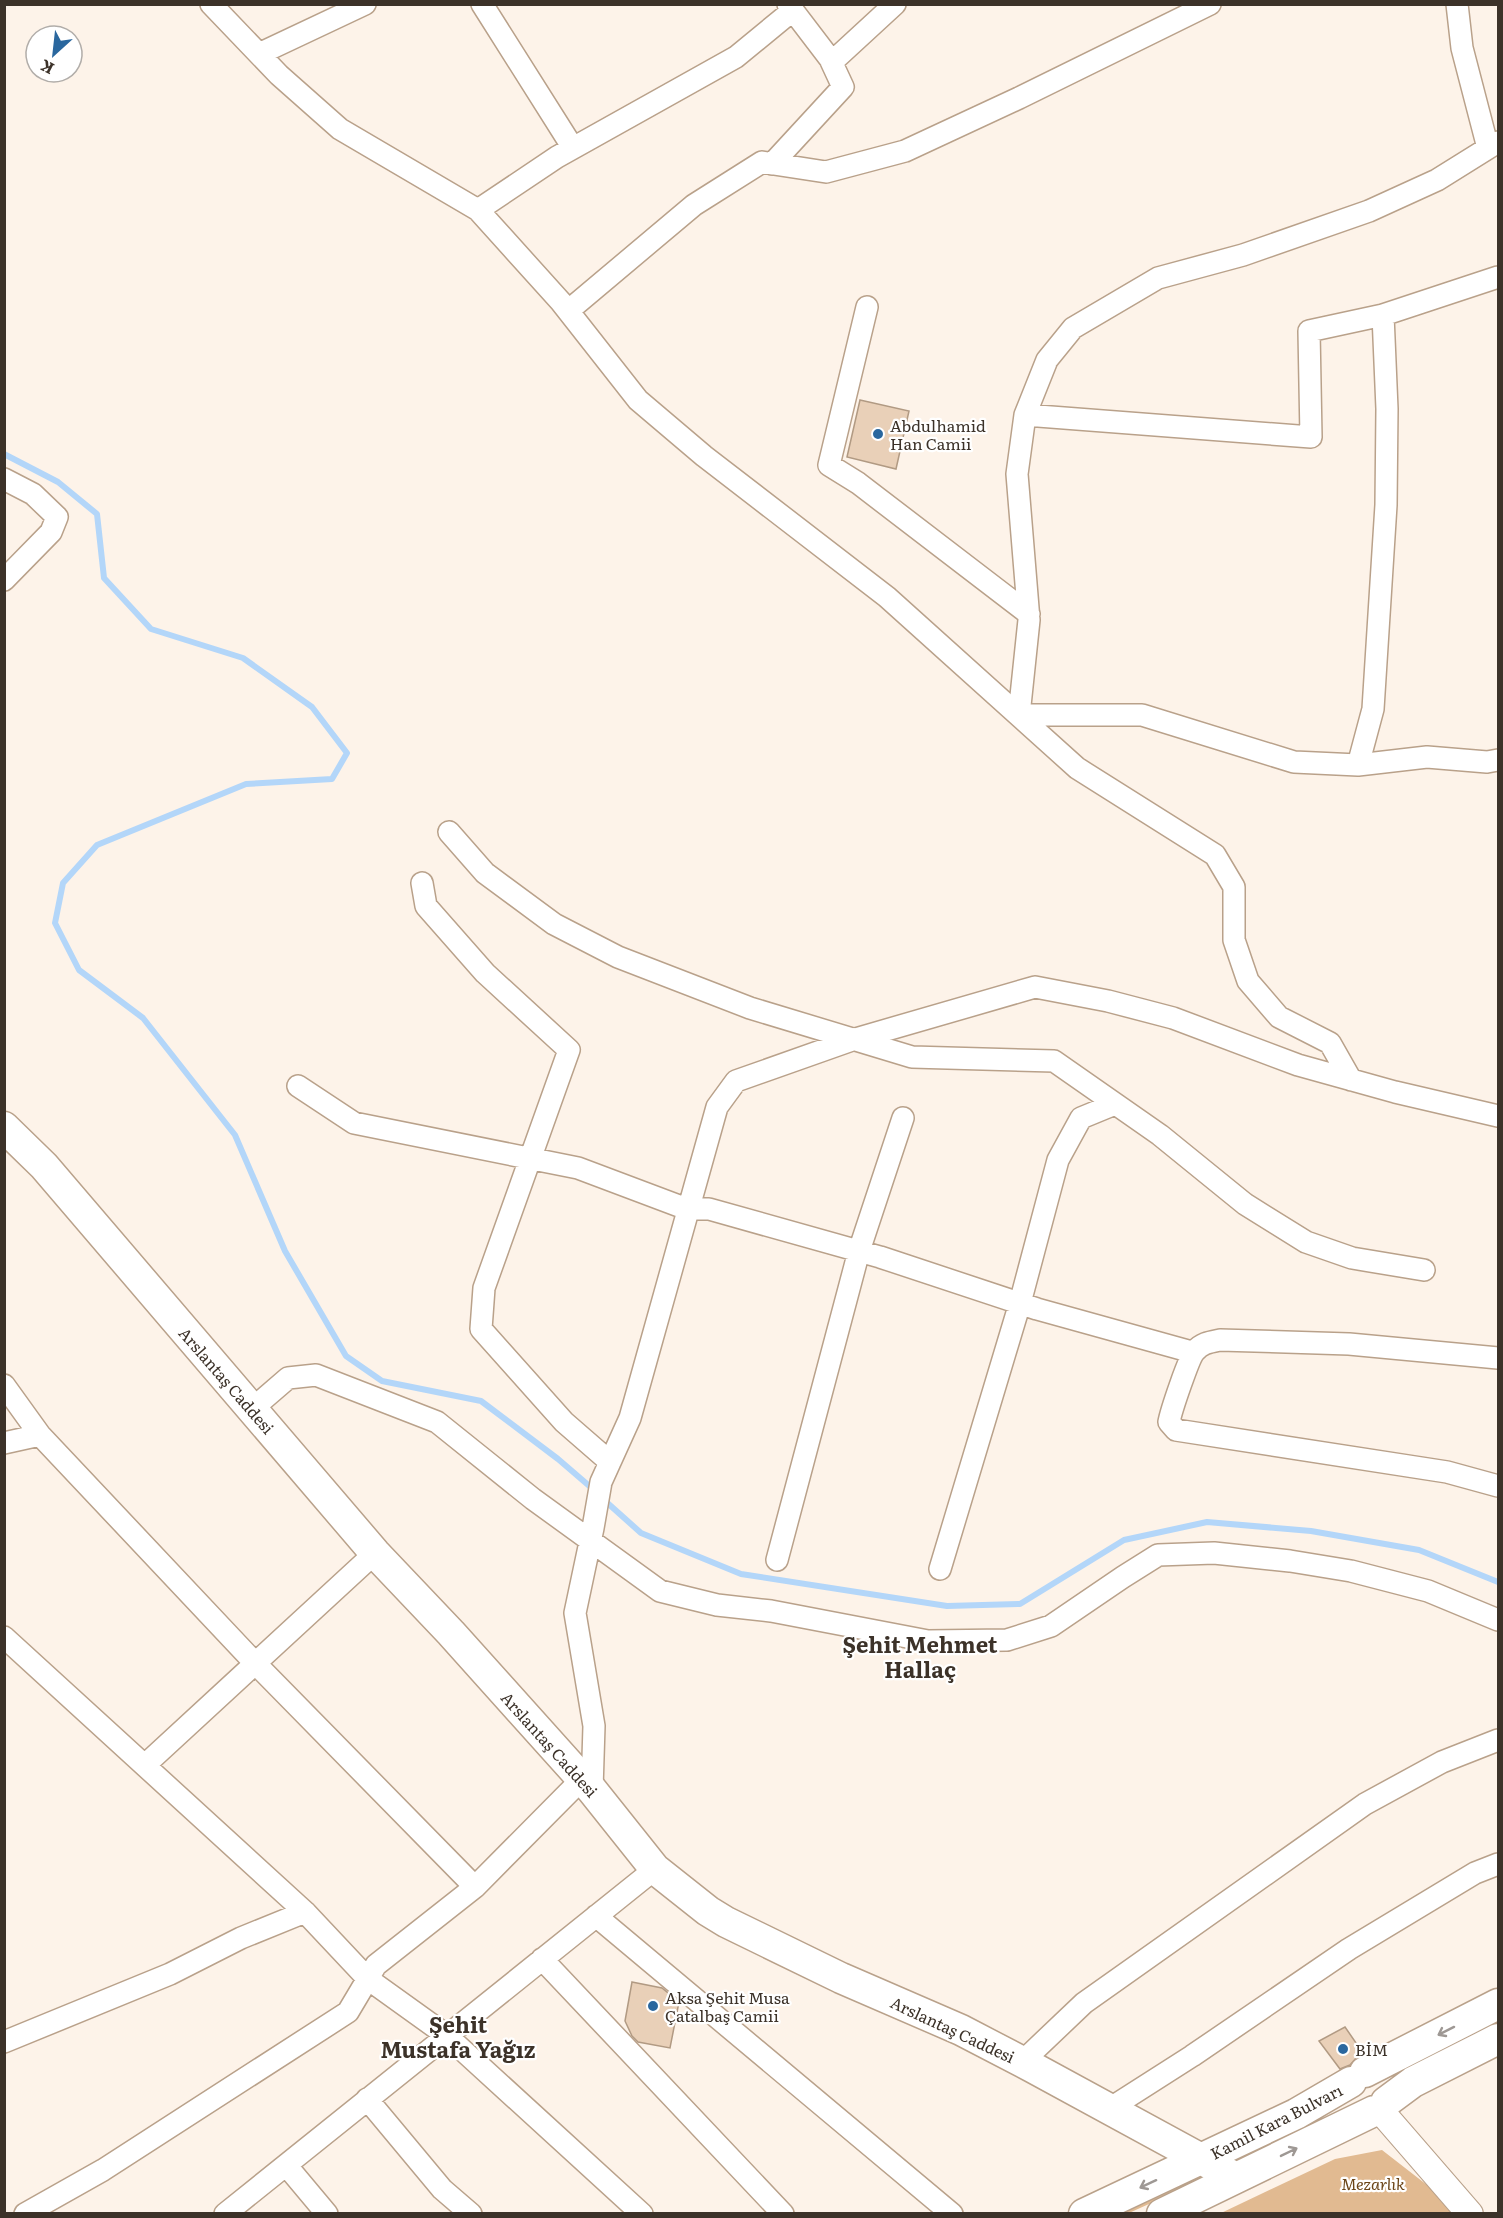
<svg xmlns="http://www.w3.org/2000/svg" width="1503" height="2218" viewBox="0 0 1503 2218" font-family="Literata,serif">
<rect width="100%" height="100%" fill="#fdf3e9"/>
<path fill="#e1ba91" d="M 1382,2150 L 1445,2199 L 1452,2213 L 1219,2214 L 1335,2159 Z
M 1197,2176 L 1200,2181 L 1129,2213 L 1114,2214 Z"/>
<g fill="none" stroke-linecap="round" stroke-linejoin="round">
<path stroke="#b3d6f9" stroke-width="6" d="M 4,454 L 58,482 L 97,514 L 104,578 L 151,629 L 243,658 L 312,707 L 347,753 L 332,779 L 246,784 L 97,845 L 63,883 L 55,923 L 79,970 L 143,1018 L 235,1135 L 285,1251 L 346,1356 L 382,1381 L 481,1401 L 558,1459 L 594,1490
M 603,1499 L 641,1533 L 741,1574 L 947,1606 L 1020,1604 L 1124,1540 L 1207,1522 L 1311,1531 L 1419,1550 L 1498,1582"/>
</g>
<path fill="#e9d0b8" stroke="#b19a83" stroke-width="1.5" d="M 860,400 L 909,411 L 896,469 L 847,457 Z
M 632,1982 L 662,1988 L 679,2002 L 670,2048 L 638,2042 L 632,2036 L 625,2021 Z
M 1345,2027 L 1363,2053 L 1357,2057 L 1350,2065 L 1340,2069 L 1319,2041 Z"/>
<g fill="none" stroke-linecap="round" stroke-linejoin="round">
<g stroke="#b9a18a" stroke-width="24">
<path id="minor" d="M 211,4 L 279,75 L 340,129 L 478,210 L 561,302 L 638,400 L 704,456 L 887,597 L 1077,768 L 1215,855 L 1234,887 L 1234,940 L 1248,981 L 1279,1017 L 1330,1043 L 1351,1080
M 482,4 L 573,148
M 1457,4 L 1462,48 L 1488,148
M 259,54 L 365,4
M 832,62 L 895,4
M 1498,142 L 1437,180 L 1369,211 L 1243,255 L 1158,278 L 1073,328 L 1047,360 L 1025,415 L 1017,474 L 1029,620 L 1019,715 L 1142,715 L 1294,762 L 1358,765 L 1427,757 L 1487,762 L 1498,760
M 772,164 L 843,87 L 830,59 L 788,4
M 478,210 L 557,157 L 736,57 L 792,11
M 867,307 L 829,465 L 858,483 L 1029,614
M 568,311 L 694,205 L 762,162 L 826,172 L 905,151 L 1019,98 L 1210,4
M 1025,415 L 1311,437 L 1309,331 L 1383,315
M 4,479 L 33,494 L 57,517 L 51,532 L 4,580
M 1358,765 L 1373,709 L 1386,505 L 1387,409 L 1383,315 L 1498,277
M 449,832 L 485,873 L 554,924 L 618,957 L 750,1008 L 912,1057 L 1054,1061 L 1160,1135 L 1245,1204 L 1306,1242 L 1352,1258 L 1424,1270
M 422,883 L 426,906 L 485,973 L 569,1050 L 484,1288 L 481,1329 L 564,1422 L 610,1462
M 298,1086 L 354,1123 L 578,1168 L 687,1209 L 709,1209 L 880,1257 L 1037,1309 L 1192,1352
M 1498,1358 L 1349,1344 L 1220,1340 C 1210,1342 1202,1343 1195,1351 C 1189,1357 1171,1411 1169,1422 L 1176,1430 L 1447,1472 L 1498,1486
M 4,1385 L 40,1435 L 254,1662 L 475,1887
M 252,1409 L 288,1378 L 316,1375 L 437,1422 L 533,1499 L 660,1591 L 717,1605 L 771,1611 L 928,1641 L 1007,1640 L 1051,1626 L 1123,1577 L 1158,1555 L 1214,1553 L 1290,1561 L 1351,1571 L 1428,1591 L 1498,1620
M 4,1443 L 40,1435
M 777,1560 L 859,1251 L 903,1118
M 940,1569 L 1020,1303 L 1058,1160 L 1081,1118 L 1115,1104
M 4,1637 L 305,1912 L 368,1979 L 446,2035 L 642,2214
M 145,1765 L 375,1553
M 592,1790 L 594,1726 L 575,1613 L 593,1528 L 601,1482 L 630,1418 L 717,1107 L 736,1081 L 852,1040 L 1035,987 L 1108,1001 L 1173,1018 L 1298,1065 L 1395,1092 L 1498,1116
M 596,1916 L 952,2214
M 542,1959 L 783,2214
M 4,2042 L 170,1974 L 241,1938 L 305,1912
M 1022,2062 L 1084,2003 L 1365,1804 L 1442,1762 L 1498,1740
M 367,2099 L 442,2189 L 471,2214
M 1109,2109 L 1192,2056 L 1349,1949 L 1475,1873 L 1498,1864
M 286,2165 L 327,2214
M 25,2214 L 103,2170 L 348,2012 L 376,1965 L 475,1887 L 582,1779
M 225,2214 L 655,1869"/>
</g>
<g stroke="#b9a18a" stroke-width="28">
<path id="tertiary" d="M 1379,2109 L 1470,2214"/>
</g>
<g stroke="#b9a18a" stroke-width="33">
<path id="secondary" d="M 4,1127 L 44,1166 L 375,1553 L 451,1633 L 592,1790 L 655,1869 L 708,1911 L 726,1922 L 841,1978 L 961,2030 L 1032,2067 L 1236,2178
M 1365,2072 L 1498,2004
M 1386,2102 L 1413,2082 L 1498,2039
M 1084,2214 L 1296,2114 L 1351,2082
M 1162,2214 L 1374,2111"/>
</g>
<use href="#minor" stroke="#fff" stroke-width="21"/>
<use href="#tertiary" stroke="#fff" stroke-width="26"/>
<use href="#secondary" stroke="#fff" stroke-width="30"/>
</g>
<defs><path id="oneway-shaft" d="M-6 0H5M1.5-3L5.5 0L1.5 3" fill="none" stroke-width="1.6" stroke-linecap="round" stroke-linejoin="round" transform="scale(1.5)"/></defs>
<g stroke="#9e9894">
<use href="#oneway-shaft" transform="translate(1446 2031) rotate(153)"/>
<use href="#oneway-shaft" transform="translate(1289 2152) rotate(-26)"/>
<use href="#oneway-shaft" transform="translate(1148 2184) rotate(155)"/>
</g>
<g fill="#2a679e" stroke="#fff" stroke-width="2">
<circle cx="878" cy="434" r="6"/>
<circle cx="653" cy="2006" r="6"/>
<circle cx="1343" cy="2049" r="6"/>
</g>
<g text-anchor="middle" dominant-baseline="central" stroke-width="4.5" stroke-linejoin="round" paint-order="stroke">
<g font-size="16" fill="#3c3229" stroke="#fff" text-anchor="start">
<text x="890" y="425">Abdulhamid<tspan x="890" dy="18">Han Camii</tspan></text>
<text x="665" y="1997">Aksa Şehit Musa<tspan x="665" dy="18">Çatalbaş Camii</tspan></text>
<text x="1355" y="2049">BİM</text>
</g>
<g font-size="16" fill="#3c3229" stroke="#fff">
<text transform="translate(227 1380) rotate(49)">Arslantaş Caddesi</text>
<text transform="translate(550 1744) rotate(48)">Arslantaş Caddesi</text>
<text transform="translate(953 2029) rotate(25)">Arslantaş Caddesi</text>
<text transform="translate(1276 2121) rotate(-27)">Kamil Kara Bulvarı</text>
</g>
<g font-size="16" font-style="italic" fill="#6b4517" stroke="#fff">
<text x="1373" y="2183">Mezarlık</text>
</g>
<g font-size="22" font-weight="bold" fill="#3c3229" stroke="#fff">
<text x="920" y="1643">Şehit Mehmet<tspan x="920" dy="25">Hallaç</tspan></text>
<text x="458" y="2023">Şehit<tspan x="458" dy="25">Mustafa Yağız</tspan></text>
</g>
</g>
<rect width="1503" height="2218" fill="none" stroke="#3c3229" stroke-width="12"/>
<g transform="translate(54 54) rotate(207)"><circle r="28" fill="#ffffff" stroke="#b1ada9" stroke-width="1.5"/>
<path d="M0-4.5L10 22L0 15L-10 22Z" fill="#2a679e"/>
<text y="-9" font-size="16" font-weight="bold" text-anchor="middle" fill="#3c3229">K</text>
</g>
</svg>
